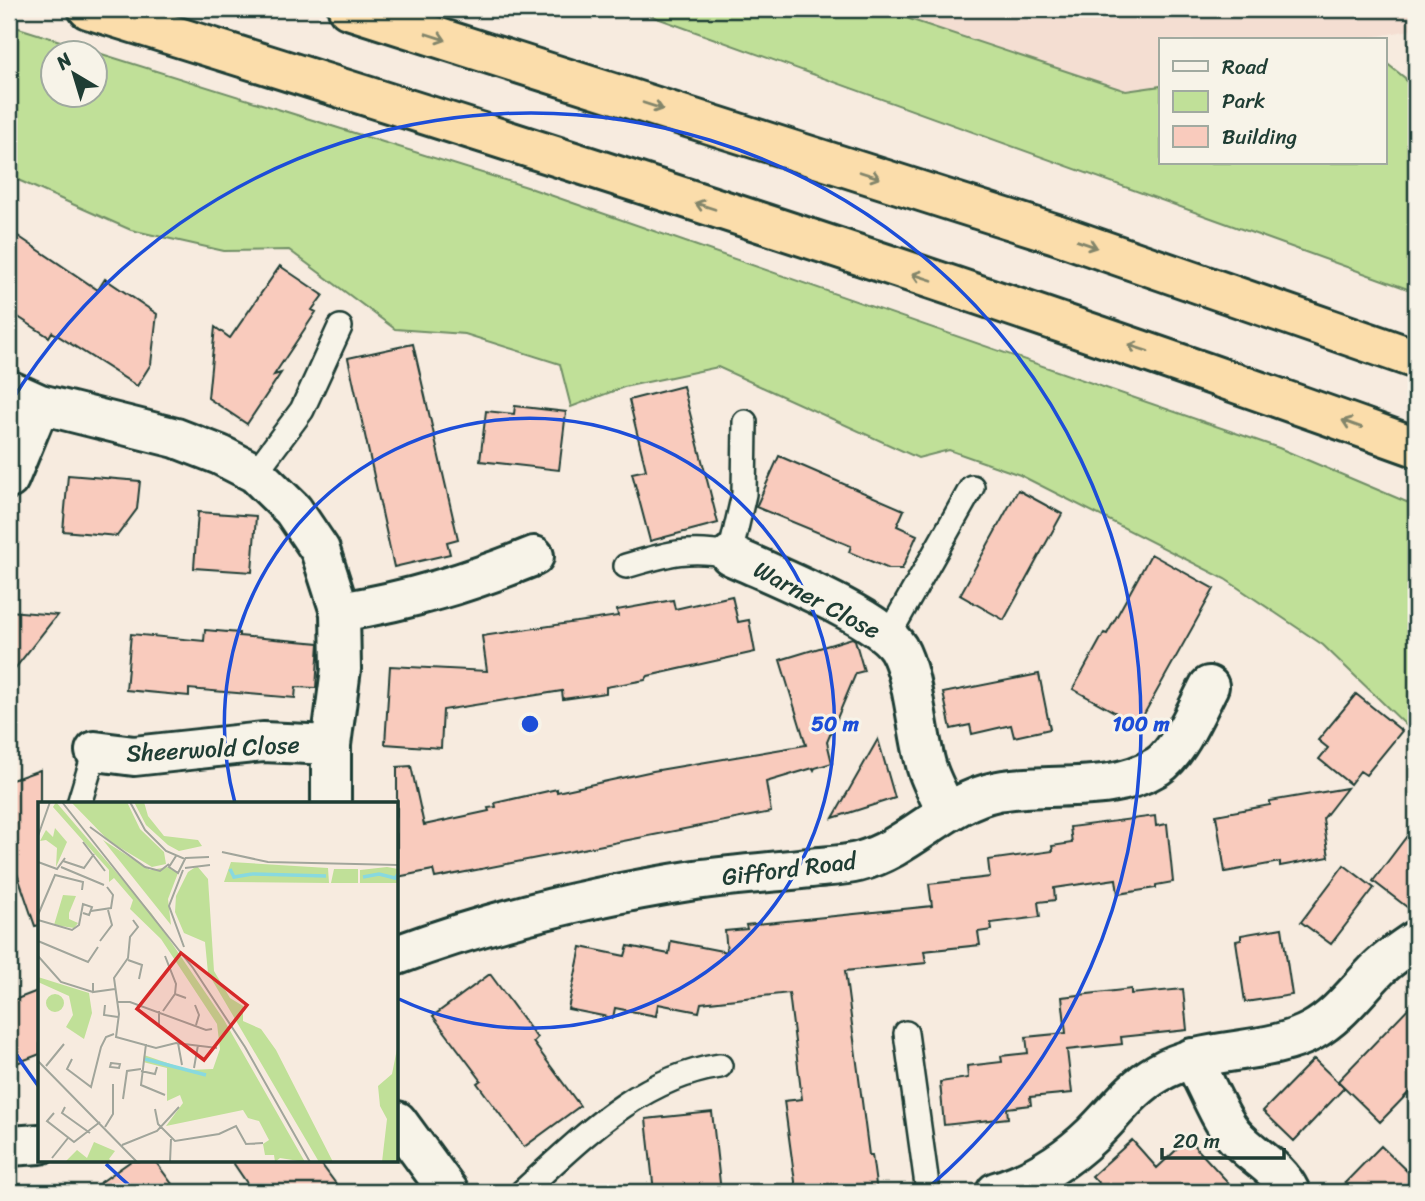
<svg xmlns="http://www.w3.org/2000/svg" width="1425" height="1201" viewBox="0 0 1425 1201" font-family="Sriracha,sans-serif">
<rect width="100%" height="100%" fill="#f7ebdf"/>
<filter id="ink" filterUnits="userSpaceOnUse"><feTurbulence type="fractalNoise" baseFrequency=".0143" numOctaves="2"/><feDisplacementMap in="SourceGraphic" scale="14" xChannelSelector="R" yChannelSelector="G"/><feConvolveMatrix kernelMatrix="1 2 1 2 8 2 1 2 1" color-interpolation-filters="sRGB"/></filter>
<g filter="url(#ink)">
<path fill="#f4ded2" d="M 905,9 L 1416,9 L 1416,29 L 1356,40 L 1161,40 L 1161,86 L 1127,92 L 915,21 Z"/>
<path fill="#c0e098" stroke="#708e66" stroke-width="2" fill-rule="evenodd" d="M 632,9 L 879,9 L 1126,91 L 1161,86 L 1161,163 L 1385,163 L 1385,62 L 1405,78 L 1416,103 L 1416,292 Z
M 9,25 L 527,187 L 1279,448 L 1416,506 L 1416,745 L 1408,727 L 1323,645 L 1225,579 L 1020,475 L 949,450 L 918,458 L 718,367 L 624,387 L 571,407 L 560,364 L 465,334 L 395,329 L 289,250 L 224,251 L 131,230 L 9,176 ZM 52,52 L 94,52 L 94,94 L 52,94 Z"/>
<path fill="#f9cbbd" stroke="#1f3d34" stroke-width="2" d="M 9,230 L 98,290 L 105,279 L 157,314 L 151,364 L 137,386 L 52,332 L 49,337 L 9,311 Z
M 280,266 L 323,295 L 312,310 L 316,312 L 274,375 L 281,373 L 247,424 L 208,398 L 215,327 L 230,338 Z
M 413,344 L 458,539 L 447,542 L 450,554 L 394,567 L 348,358 Z
M 683,386 L 718,523 L 650,541 L 632,473 L 646,470 L 629,400 Z
M 515,406 L 566,412 L 559,470 L 480,461 L 486,411 L 514,414 Z
M 779,456 L 904,510 L 897,526 L 917,535 L 902,569 L 889,569 L 849,552 L 851,546 L 756,507 Z
M 68,475 L 140,481 L 137,509 L 117,536 L 63,531 Z
M 1018,490 L 1062,514 L 1004,620 L 960,595 Z
M 198,512 L 256,516 L 252,572 L 194,568 Z
M 1151,554 L 1214,589 L 1138,725 L 1073,689 L 1104,633 L 1107,634 Z
M 732,596 L 738,622 L 749,620 L 755,652 L 648,676 L 645,680 L 606,687 L 606,693 L 563,699 L 562,691 L 443,710 L 441,748 L 385,744 L 390,666 L 487,671 L 482,636 L 618,616 L 617,610 L 673,600 L 675,609 Z
M 9,611 L 57,615 L 9,676 Z
M 205,630 L 239,633 L 239,636 L 319,643 L 316,688 L 296,687 L 295,698 L 189,689 L 189,696 L 126,690 L 131,634 L 204,641 Z
M 852,638 L 855,640 L 864,671 L 856,673 L 827,742 L 832,763 L 815,768 L 814,770 L 813,768 L 766,782 L 771,812 L 435,878 L 433,870 L 397,877 L 397,767 L 411,766 L 424,825 L 489,811 L 488,808 L 496,807 L 495,803 L 557,789 L 557,792 L 653,771 L 806,745 L 780,660 Z
M 1039,674 L 1050,729 L 1014,737 L 1011,725 L 972,734 L 970,725 L 951,729 L 943,693 Z
M 1356,694 L 1402,731 L 1366,775 L 1360,771 L 1350,784 L 1319,759 L 1328,748 L 1318,740 Z
M 878,739 L 895,798 L 833,818 Z
M 40,770 L 40,925 L 35,926 L 9,850 L 9,781 Z
M 1347,788 L 1323,819 L 1329,857 L 1280,866 L 1280,862 L 1225,872 L 1216,815 L 1270,805 L 1270,801 Z
M 1155,816 L 1156,826 L 1167,824 L 1173,882 L 1156,885 L 1156,888 L 1118,894 L 1116,879 L 1054,888 L 1055,900 L 1038,902 L 1040,917 L 991,923 L 992,930 L 978,932 L 980,945 L 924,951 L 926,963 L 845,971 L 869,1155 L 872,1155 L 877,1192 L 814,1192 L 814,1186 L 796,1189 L 784,1101 L 802,1099 L 789,993 L 701,1003 L 699,1012 L 658,1004 L 656,1016 L 615,1008 L 613,1018 L 568,1009 L 581,947 L 625,956 L 628,946 L 669,954 L 671,941 L 727,952 L 725,931 L 747,929 L 746,925 L 932,906 L 929,884 L 990,877 L 988,860 L 1053,851 L 1052,846 L 1072,843 L 1070,827 Z
M 1416,824 L 1416,914 L 1373,881 Z
M 1344,865 L 1374,888 L 1331,944 L 1301,922 Z
M 1282,928 L 1292,995 L 1245,1002 L 1236,941 L 1241,940 L 1241,935 Z
M 490,974 L 537,1038 L 533,1042 L 580,1106 L 524,1147 L 477,1083 L 481,1080 L 433,1016 Z
M 1131,989 L 1131,994 L 1183,989 L 1187,1030 L 1121,1037 L 1122,1044 L 1067,1050 L 1072,1093 L 1030,1097 L 1031,1105 L 1007,1108 L 1008,1118 L 944,1125 L 940,1082 L 968,1078 L 967,1066 L 1002,1062 L 1001,1056 L 1028,1053 L 1026,1037 L 1066,1033 L 1062,997 Z
M 40,990 L 40,1054 L 9,1066 L 9,1002 Z
M 1416,1000 L 1416,1085 L 1380,1122 L 1338,1081 Z
M 1314,1059 L 1344,1088 L 1294,1141 L 1263,1111 Z
M 712,1112 L 721,1192 L 654,1192 L 646,1119 Z
M 1188,1139 L 1237,1192 L 1107,1192 L 1092,1176 L 1132,1140 L 1157,1168 Z
M 1381,1146 L 1416,1180 L 1416,1192 L 1336,1192 Z
M 131,1161 L 155,1161 L 178,1192 L 87,1192 Z
M 232,1161 L 319,1161 L 342,1192 L 253,1192 Z"/>
<g fill="none" stroke-linecap="round" stroke-linejoin="round">
<g stroke="#1f3d34" stroke-width="28">
<path id="service" d="M 255,473 L 302,410 L 340,327
M 626,566 C 667,554 687,547 730,555 L 744,494 L 745,422
M 888,636 L 972,487
M 79,804 L 95,751
M 906,1033 L 928,1192
M 522,1192 C 581,1139 638,1078 720,1066"/>
</g>
<g stroke="#1f3d34" stroke-width="44">
<path id="minor" d="M 9,390 L 40,404 L 176,438 L 220,455 L 255,473 L 293,510 L 320,550 L 340,612
M 9,479 L 40,404
M 730,555 C 768,573 878,616 898,648 C 914,675 917,736 927,768 C 932,783 940,798 947,812
M 95,751 L 134,756 L 263,742 L 331,745
M 331,804 L 331,745 L 341,669 L 340,612 C 411,600 467,583 534,556
M 397,955 C 494,919 593,896 695,880 C 733,875 772,872 810,868 C 826,866 842,866 858,862 C 911,848 944,802 998,791 C 1052,781 1109,796 1158,766 C 1179,752 1197,709 1209,686
M 1192,1058 C 1205,1080 1218,1116 1233,1134 C 1251,1156 1278,1166 1290,1192
M 397,1121 L 449,1192
M 9,1146 L 40,1144
M 996,1192 C 1032,1181 1064,1162 1092,1135 C 1114,1114 1130,1089 1158,1073 C 1205,1045 1266,1056 1312,1031 C 1339,1016 1356,991 1378,969 C 1389,958 1403,949 1416,940"/>
</g>
<g stroke="#1f3d34" stroke-width="44">
<path id="trunk" d="M 88,9 C 533,147 978,289 1416,447
M 348,9 L 1056,234 L 1416,359"/>
</g>
<use href="#service" stroke="#f7f3e8" stroke-width="23"/>
<use href="#minor" stroke="#f7f3e8" stroke-width="38"/>
<use href="#trunk" stroke="#fbddab" stroke-width="38"/>
</g>
<defs><path id="oneway-shaft" d="M-6 0H5M1.5-3L5.5 0L1.5 3" fill="none" stroke-width="1.6" stroke-linecap="round" stroke-linejoin="round" transform="scale(1.75)"/></defs>
<g stroke="#82856a">
<use href="#oneway-shaft" transform="translate(436 37) rotate(18)"/>
<use href="#oneway-shaft" transform="translate(653 106) rotate(18)"/>
<use href="#oneway-shaft" transform="translate(870 175) rotate(18)"/>
<use href="#oneway-shaft" transform="translate(705 206) rotate(-162)"/>
<use href="#oneway-shaft" transform="translate(1087 244) rotate(19)"/>
<use href="#oneway-shaft" transform="translate(922 277) rotate(-162)"/>
<use href="#oneway-shaft" transform="translate(1138 348) rotate(-162)"/>
<use href="#oneway-shaft" transform="translate(1352 424) rotate(-160)"/>
</g>
</g>
<g fill="none" stroke="#1d4ed8" stroke-width="3.5">
<path d="M235 803A305 305 0 1 1 399 999"/>
<path d="M137 1192A611 611 0 0 1 106 1164M39 1087A611 611 0 0 1 9 1043M9 405A611 611 0 1 1 923 1192"/>
</g>
<g text-anchor="middle" dominant-baseline="central" stroke-width="6" stroke-linejoin="round" paint-order="stroke">
<g font-size="24" fill="#1f3d34" stroke="#f7f3e8">
<text transform="translate(817 600) rotate(28)">Warner Close</text>
<text transform="translate(213 749) rotate(-3)">Sheerwold Close</text>
<text transform="translate(789 869) rotate(-7)">Gifford Road</text>
</g>
</g>
<g transform="translate(38 802)">
<rect width="360" height="360" fill="#f7ebdf"/>
<path d="M 18,0 L 114,112 L 186,218 L 267,360 L 242,356 L 237,360 L 236,353 L 227,353 L 225,342 L 231,338 L 221,319 L 210,316 L 205,308 L 128,324 L 145,301 L 142,293 L 129,299 L 129,266 L 105,260 L 106,253 L 150,268 L 175,267 L 182,247 L 179,222 L 123,137 L 92,107 L 95,98 L 76,76 L 71,80 L 71,68 L 15,5 ZM 33,0 L 89,0 L 102,27 L 126,50 L 128,62 L 114,65 L 71,39 ZM 96,0 L 106,0 L 110,14 L 126,34 L 160,38 L 164,44 L 141,49 L 130,43 L 108,23 ZM 17,26 L 29,40 L 18,65 L 19,46 L 8,38 L 2,39 L 8,28 L 15,35 ZM 65,38 L 112,68 L 130,65 L 140,71 L 130,97 L 133,123 ZM 193,60 L 290,66 L 291,81 L 186,80 ZM 159,64 L 170,77 L 176,169 L 192,196 L 205,204 L 205,219 L 223,227 L 238,248 L 295,360 L 281,360 L 170,171 L 167,140 L 146,131 L 137,110 L 138,94 L 150,70 ZM 349,65 L 360,67 L 360,81 L 322,81 L 322,68 ZM 296,67 L 320,67 L 320,81 L 293,81 ZM 25,93 L 38,94 L 31,111 L 31,117 L 40,121 L 36,126 L 16,123 ZM 0,175 L 51,191 L 54,211 L 46,237 L 28,225 L 35,213 L 31,194 L 0,180 ZM8 201a9 9 0 1 1 18 0a9 9 0 1 1-18 0ZM 360,242 L 360,360 L 344,360 L 349,317 L 342,304 L 340,284 L 354,272 ZM 56,340 L 77,349 L 71,357 L 75,360 L 27,360 L 39,348 L 49,356 Z" fill="#c0e098"/>
<path fill="none" stroke="#88d9df" stroke-width="3.5" d="M 192,67 L 196,75 L 214,72M 214,72 L 288,74M 325,75 L 341,72 L 357,76 L 361,71M 107,257 L 168,273"/>
<path fill="none" stroke="#a1a59b" stroke-width="2" d="M 24,0 L 155,166 L 207,245 L 272,360M 92,0 L 107,28 L 128,49 L 147,57 L 140,71 L 131,65 L 138,54M 52,25 L 107,65 L 122,69 L 131,62M 0,34 L 12,0M 45,40 L 67,69M 184,50 L 230,60 L 361,63M 147,56 L 171,55M 25,59 L 46,66 L 56,52M 0,60 L 19,67 L 27,56M 23,65 L 66,83M 147,66 L 172,63M 145,68 L 131,104 L 146,145M 53,109 L 73,106 L 75,93 L 69,85M 0,113 L 17,73 L 45,80 L 44,88M 0,118 L 34,128 L 41,123 L 45,102 L 54,105 L 51,113 L 45,111M 95,118 L 100,125 L 92,135 L 90,156 L 76,176 L 81,212 L 78,235 L 118,246 L 138,241 L 179,246M 0,139 L 50,160 L 60,145M 62,139 L 74,123 L 70,108M 0,154 L 23,180 L 55,190M 127,154 L 138,182 L 137,192M 90,158 L 104,163 L 101,177M 55,181 L 55,190 L 77,187M 80,200 L 92,200 L 168,228 L 174,227M 67,203 L 66,213 L 80,215M 157,203 L 161,213 L 158,223M 121,209 L 121,224 L 127,228M 125,209 L 137,192 L 148,196M 140,241 L 144,263M 108,242 L 103,283 L 127,293M 34,257 L 29,267 L 53,285 L 63,245 L 68,235 L 76,232M 0,259 L 99,360M 73,261 L 82,262 L 81,266 L 72,265 ZM 8,264 L 26,242M 156,266 L 160,243M 103,269 L 117,272 L 119,265M 85,297 L 89,269 L 103,267M 27,305 L 24,311 L 52,331M 117,307 L 120,322 L 137,339 L 181,332 L 198,324 L 208,342 L 225,341M 16,311 L 9,319 L 36,340 L 62,320M 67,325 L 75,312 L 75,282M 84,343 L 119,329 L 141,305M 14,356 L 30,336M 132,360 L 133,337"/>
<path fill="#d62828" fill-opacity="0.15" stroke="#d62828" stroke-width="3.5" d="M 143,151 L 209,203 L 166,258 L 99,207 Z"/>
<rect width="360" height="360" fill="none" stroke="#1f3d34" stroke-width="3.5"/>
</g>
<circle cx="530" cy="724" r="10" fill="#1d4ed8" stroke="#f7f3e8" stroke-width="3.5"/>
<g font-size="21" text-anchor="middle" font-weight="bold" fill="#1d4ed8" stroke="#f7f3e8" stroke-width="6" stroke-linejoin="round" paint-order="stroke">
<text x="835" y="731">50 m</text>
<text x="1141" y="731">100 m</text>
</g>
<rect width="1425" height="1201" fill="none" stroke="#f7f3e8" stroke-width="35"/>
<rect x="18" y="18" width="1390" height="1166" fill="none" stroke="#1f3d34" stroke-width="2.5" filter="url(#ink)"/>
<rect x="1159" y="38" width="228" height="126" fill="#f7f3e8" stroke="#a1aaa0" stroke-width="2"/>
<rect x="1173" y="61" width="35" height="10" fill="#f7f3e8" stroke="#a1aaa0" stroke-width="2"/>
<text x="1222" y="74" font-size="21" fill="#1f3d34">Road</text>
<rect x="1173" y="91" width="35" height="21" fill="#c0e098" stroke="#a1aaa0" stroke-width="2"/>
<text x="1222" y="108" font-size="21" fill="#1f3d34">Park</text>
<rect x="1173" y="126" width="35" height="21" fill="#f9cbbd" stroke="#a1aaa0" stroke-width="2"/>
<text x="1222" y="144" font-size="21" fill="#1f3d34">Building</text>
<g transform="translate(74 74) rotate(322)"><circle r="33" fill="#f7f3e8" stroke="#a1aaa0" stroke-width="2"/>
<path d="M0-5L12 26L0 18L-12 26Z" fill="#1f3d34"/>
<text y="-10" font-size="19" font-weight="bold" text-anchor="middle" fill="#1f3d34">N</text>
</g>
<path d="M1162 1148v10h122v-10" fill="none" stroke="#1f3d34" stroke-width="3.5"/>
<text x="1173" y="1148" font-size="21" fill="#1f3d34" stroke="#f7f3e8" stroke-width="5" paint-order="stroke">20 m</text>
</svg>
